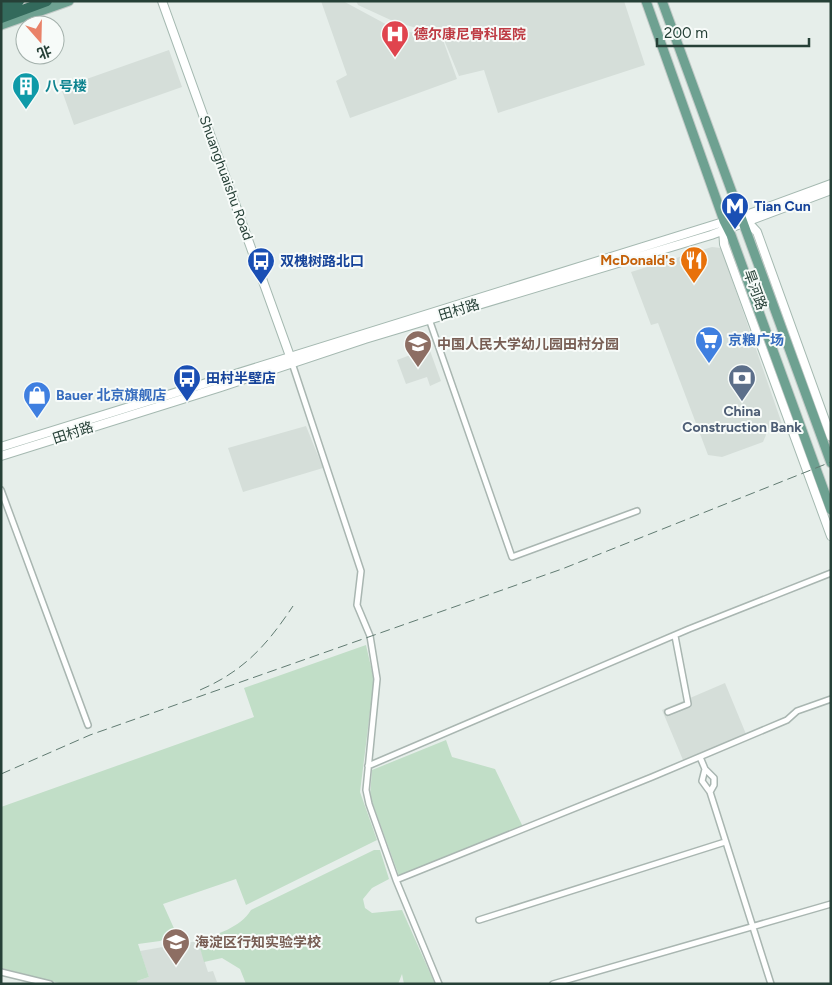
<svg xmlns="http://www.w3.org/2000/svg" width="832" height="985" viewBox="0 0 832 985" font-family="Figtree,'Noto Sans SC',sans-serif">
<rect width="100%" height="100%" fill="#e6eeea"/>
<path fill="#d5ded9" d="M 321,1 L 343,1 L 393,28 L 443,40 L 457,79 L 350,118 L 336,81 L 347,75 Z
M 356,1 L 624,1 L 645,65 L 498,113 L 484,70 L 459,76 L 442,35 L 395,22 L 358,5 Z
M 169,50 L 182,87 L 74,125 L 61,88 Z
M 712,247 L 721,248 L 782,424 L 765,430 L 766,435 L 763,442 L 722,457 L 708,455 L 658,323 L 651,325 L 631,272 Z
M 429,348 L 441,381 L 430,386 L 427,377 L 406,384 L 397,360 Z
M 306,426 L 323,468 L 243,492 L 228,448 Z
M 725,683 L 746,734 L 683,760 L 662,710 Z
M 198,941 L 208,972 L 213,971 L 217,982 L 138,984 L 137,981 L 149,977 L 140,951 Z"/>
<path fill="#c1dec7" d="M 366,645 L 374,680 L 360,792 L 377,840 L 246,905 L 236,879 L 163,904 L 177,935 L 160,941 L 138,944 L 149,977 L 137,981 L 138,984 L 63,984 L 1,968 L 1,807 L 254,717 L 244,688 Z
M 446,740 L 452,757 L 495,769 L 523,827 L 399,876 L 370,796 L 372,770 Z
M 374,850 L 380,850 L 389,879 L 372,888 L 363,899 L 365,908 L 372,913 L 402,910 L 435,984 L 404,984 L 402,974 L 398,984 L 246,984 L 240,969 L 222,958 L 204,962 L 198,941 C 217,934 240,928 251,910 Z"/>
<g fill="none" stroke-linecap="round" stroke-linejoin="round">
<g stroke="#a9b6b1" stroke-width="8">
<path id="street" d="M 429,319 L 512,557 L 637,511
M 292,363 L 361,571 L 357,605 L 370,636 L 377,679 L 366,790 L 369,804 L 396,880 L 439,984
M 1,490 L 88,725
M 668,712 L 688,704 L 675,636
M 700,757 L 705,769 L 702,781 L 710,792 L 771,984
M 368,766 L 689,629 L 831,573
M 705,769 L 714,778 L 714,785 L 710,792
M 396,880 L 652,777 L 787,720 L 797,711 L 831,699
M 479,920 L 725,842
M 1,972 L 50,984
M 553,984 L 831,904"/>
</g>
<g stroke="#a5b9b1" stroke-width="10">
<path id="secondary" d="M 162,1 L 291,359
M 746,220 L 757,232 L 831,437
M 723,228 L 724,244 L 831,536
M 1,447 L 749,214 L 831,184
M 1,456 L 221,387 L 365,339 L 711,235 L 831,190"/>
</g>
<g stroke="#c2cac7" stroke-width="11">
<path id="primary" d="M 646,1 L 724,221 L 731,235 L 831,510
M 662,1 L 831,463
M 1,25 L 69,1"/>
</g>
<g stroke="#c2cac7" stroke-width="12">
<path id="highway" d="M 1,8 L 19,1
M 1,18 L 47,1"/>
</g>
<use href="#street" stroke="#fff" stroke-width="5"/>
<use href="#secondary" stroke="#fff" stroke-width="8"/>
<use href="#primary" stroke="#6ea191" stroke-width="9"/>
<use href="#highway" stroke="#336a5c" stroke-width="10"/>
<path stroke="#617b72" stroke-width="1" stroke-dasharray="10 5" stroke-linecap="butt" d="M 200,690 C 244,671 267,645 293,606
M 1,774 L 90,735 L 562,569 L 831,462"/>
</g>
<defs>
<g id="hospital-pin" transform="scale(1.4375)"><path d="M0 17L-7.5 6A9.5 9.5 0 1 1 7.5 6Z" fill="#e0444e" stroke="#f7fbf9"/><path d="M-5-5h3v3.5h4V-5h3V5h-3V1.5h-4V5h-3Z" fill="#fff"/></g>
<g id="building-pin" transform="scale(1.4375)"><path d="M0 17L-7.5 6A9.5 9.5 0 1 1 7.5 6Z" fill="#0f9aa8" stroke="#f7fbf9"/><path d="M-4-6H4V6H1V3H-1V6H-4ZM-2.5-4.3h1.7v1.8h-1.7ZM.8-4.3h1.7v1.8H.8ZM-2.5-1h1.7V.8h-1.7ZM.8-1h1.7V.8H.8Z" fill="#fff"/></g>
<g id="metro-pin" transform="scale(1.4375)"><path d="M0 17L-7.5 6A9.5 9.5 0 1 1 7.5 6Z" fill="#1a4fb4" stroke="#f7fbf9"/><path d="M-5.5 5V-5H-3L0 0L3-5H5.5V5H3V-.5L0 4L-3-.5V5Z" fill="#fff"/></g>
<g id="restaurant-pin" transform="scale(1.4375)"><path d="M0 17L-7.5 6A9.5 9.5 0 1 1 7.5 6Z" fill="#e8710a" stroke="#f7fbf9"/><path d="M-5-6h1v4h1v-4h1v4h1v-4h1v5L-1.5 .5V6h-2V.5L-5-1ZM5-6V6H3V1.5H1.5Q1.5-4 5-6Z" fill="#fff"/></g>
<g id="bus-pin" transform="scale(1.4375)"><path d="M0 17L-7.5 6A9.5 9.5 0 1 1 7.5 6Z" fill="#1a4fb4" stroke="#f7fbf9"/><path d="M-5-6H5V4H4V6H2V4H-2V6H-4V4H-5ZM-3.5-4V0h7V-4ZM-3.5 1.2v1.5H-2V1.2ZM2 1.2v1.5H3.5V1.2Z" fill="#fff"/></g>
<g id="supermarket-pin" transform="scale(1.4375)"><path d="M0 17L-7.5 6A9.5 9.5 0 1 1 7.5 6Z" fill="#3f7fe0" stroke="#f7fbf9"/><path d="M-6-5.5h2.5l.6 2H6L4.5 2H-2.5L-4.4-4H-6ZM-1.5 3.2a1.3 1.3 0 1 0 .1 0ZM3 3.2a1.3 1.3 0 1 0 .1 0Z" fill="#fff"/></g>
<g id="school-pin" transform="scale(1.4375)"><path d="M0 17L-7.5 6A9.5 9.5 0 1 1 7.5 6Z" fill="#8d6e63" stroke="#f7fbf9"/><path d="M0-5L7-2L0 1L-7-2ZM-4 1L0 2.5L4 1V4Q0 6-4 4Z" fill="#fff"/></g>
<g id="bank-pin" transform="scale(1.4375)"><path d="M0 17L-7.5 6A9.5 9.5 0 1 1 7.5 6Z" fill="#5c6f8a" stroke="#f7fbf9"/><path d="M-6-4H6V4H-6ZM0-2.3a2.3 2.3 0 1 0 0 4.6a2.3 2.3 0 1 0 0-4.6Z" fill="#fff"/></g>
<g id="shop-pin" transform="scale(1.4375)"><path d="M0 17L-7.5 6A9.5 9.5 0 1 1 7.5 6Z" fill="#3f7fe0" stroke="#f7fbf9"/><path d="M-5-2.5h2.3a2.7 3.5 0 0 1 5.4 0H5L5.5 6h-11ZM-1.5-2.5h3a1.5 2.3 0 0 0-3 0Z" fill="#fff"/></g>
</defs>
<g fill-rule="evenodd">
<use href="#hospital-pin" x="395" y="34"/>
<use href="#building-pin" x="26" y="86"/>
<use href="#metro-pin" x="735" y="206"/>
<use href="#restaurant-pin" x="694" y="260"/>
<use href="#bus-pin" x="261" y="261"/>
<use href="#supermarket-pin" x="709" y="340"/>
<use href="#school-pin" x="418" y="344"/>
<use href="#bus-pin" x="187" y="378"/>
<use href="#bank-pin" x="742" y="378"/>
<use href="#shop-pin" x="37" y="395"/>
<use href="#school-pin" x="176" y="942"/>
</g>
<g text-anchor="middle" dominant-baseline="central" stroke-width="4" stroke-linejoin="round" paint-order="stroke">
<g font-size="14" font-weight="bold" fill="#be3a42" stroke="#f7fbf9" text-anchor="start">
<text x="414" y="34">德尔康尼骨科医院</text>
</g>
<g font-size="14" font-weight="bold" fill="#0d838f" stroke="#f7fbf9" text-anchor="start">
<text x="45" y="86">八号楼</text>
</g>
<g font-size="14" fill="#264037" stroke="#f7fbf9">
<text transform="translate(226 178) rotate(70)">Shuanghuaishu Road</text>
<text transform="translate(755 290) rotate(70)">旱河路</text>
<text transform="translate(459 310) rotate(-17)">田村路</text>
<text transform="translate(73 433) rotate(-18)">田村路</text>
</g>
<g font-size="14" font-weight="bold" fill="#164399" stroke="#f7fbf9" text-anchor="start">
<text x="754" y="206">Tian Cun</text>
<text x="280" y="261">双槐树路北口</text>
<text x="206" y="378">田村半壁店</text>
</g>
<g font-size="14" font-weight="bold" fill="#c56008" stroke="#f7fbf9" text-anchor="end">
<text x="675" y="260">McDonald's</text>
</g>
<g font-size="14" font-weight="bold" fill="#366cbe" stroke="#f7fbf9" text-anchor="start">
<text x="728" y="340">京粮广场</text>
<text x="56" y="395">Bauer 北京旗舰店</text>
</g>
<g font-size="14" font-weight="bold" fill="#785e54" stroke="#f7fbf9" text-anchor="start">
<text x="437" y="344">中国人民大学幼儿园田村分园</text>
<text x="195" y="942">海淀区行知实验学校</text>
</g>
<g font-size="14" font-weight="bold" fill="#4e5e75" stroke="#f7fbf9">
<text x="742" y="411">China<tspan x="742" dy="16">Construction Bank</tspan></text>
</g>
</g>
<rect width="832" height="985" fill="none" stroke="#264037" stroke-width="5"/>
<g transform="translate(40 40) rotate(160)"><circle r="24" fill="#f7fbf9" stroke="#a3b0ab"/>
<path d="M0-4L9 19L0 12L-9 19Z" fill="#e98269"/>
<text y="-8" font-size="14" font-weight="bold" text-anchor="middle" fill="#264037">北</text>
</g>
<path d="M657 38v8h152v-8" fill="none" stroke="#264037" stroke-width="2.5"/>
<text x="664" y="38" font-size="15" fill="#264037" stroke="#f7fbf9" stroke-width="4" paint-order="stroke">200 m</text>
</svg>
